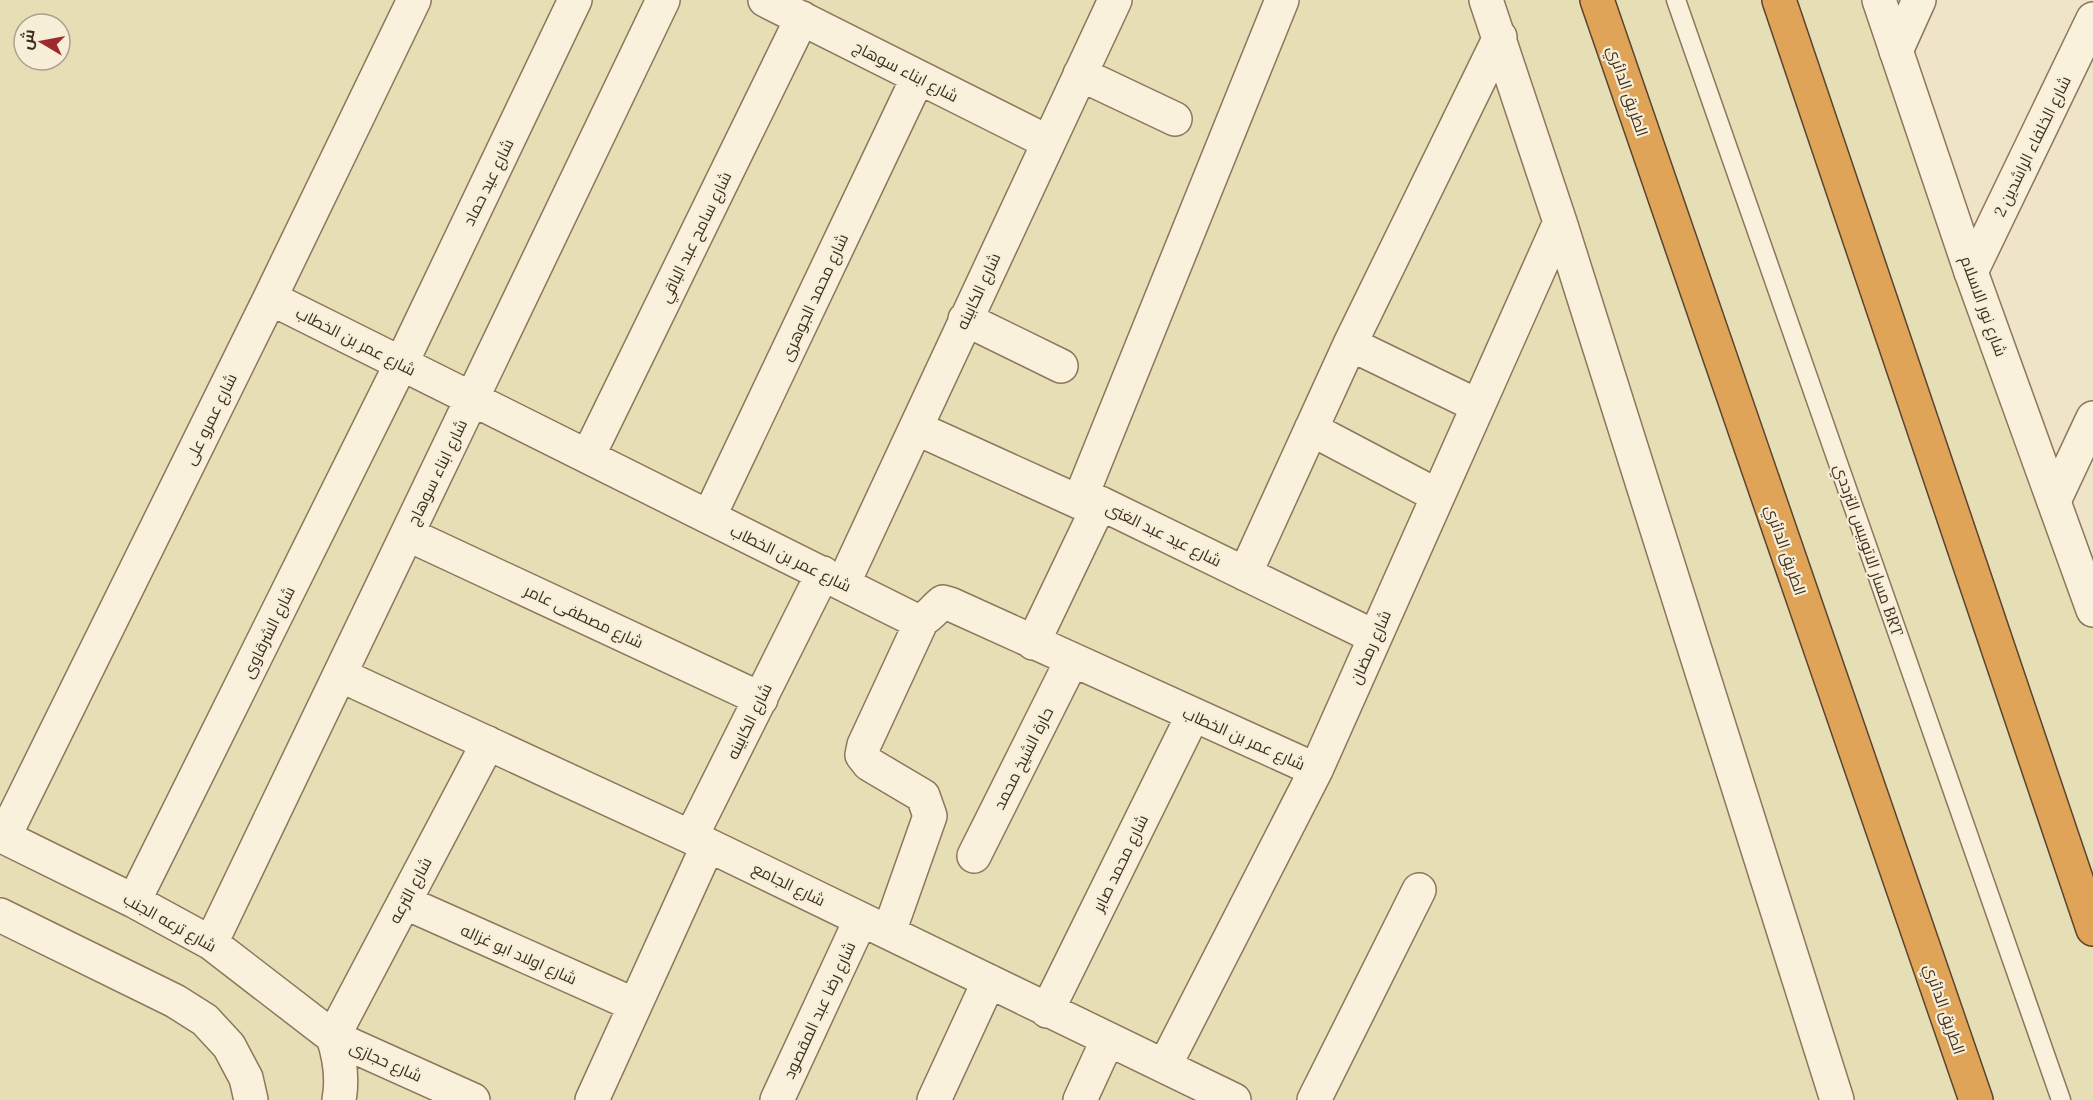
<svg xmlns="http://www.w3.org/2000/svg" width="2093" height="1100" viewBox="0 0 2093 1100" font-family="Lora,Cairo,serif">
<rect width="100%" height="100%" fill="#f0e4c8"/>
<path fill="#e6deb5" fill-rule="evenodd" d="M 0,0 L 1889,0 L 2093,593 L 2093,1100 L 0,1100 ZM 24,24 L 60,24 L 60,60 L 24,60 Z"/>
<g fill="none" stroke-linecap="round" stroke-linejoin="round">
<g stroke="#8d765c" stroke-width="21">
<path id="service" d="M 1676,0 L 2061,1100"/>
</g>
<g stroke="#8d765c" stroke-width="36">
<path id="minor" d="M 765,0 L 1048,142
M 1486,0 L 1560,222 L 1837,1100
M 1896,51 L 1919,0
M 1080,74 L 1175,119
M 1971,272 L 2093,19
M 270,298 L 911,618 L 922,620 C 931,615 935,608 943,602 L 950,604 L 1316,770
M 965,319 L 1061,366
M 1350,344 L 1478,406
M 916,428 L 1079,502 L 1100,503 L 1375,637
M 1311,429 L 1438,496
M 588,456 L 802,18
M 2054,501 L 2093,418
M 1079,502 L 1282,0
M 709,517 L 918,77
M 407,534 L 761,699
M 1245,574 L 1350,344 L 1500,37
M 843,584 L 1115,0
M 1033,643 L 1100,503
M 340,675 L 708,845 L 1234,1100
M 0,835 L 134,901 L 211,943 L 333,1037 C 340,1058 343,1078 339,1100
M 4,837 L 270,298 L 414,0
M 691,837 L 823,573
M 974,856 L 1072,660
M 134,901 L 401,364 L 575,0
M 404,902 L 635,1005
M 0,915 L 175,1001 L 205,1020 L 229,1046 L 246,1078 L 251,1100
M 889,932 L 930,816 L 923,796 L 869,764 L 862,755 L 864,745 L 922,620
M 211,943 L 663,0
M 1047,1011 L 1193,715
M 1165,1065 L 1316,770 L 1560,222
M 473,1100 L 333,1037 L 488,743
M 592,1100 L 708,845
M 777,1100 L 861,919
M 934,1100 L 989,981
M 1080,1100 L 1108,1039
M 1314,1100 L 1419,890"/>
</g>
<g stroke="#8d765c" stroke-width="36">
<path id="tertiary" d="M 1879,0 L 1971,272 L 2093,610"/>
</g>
<g stroke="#5b4430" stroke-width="36">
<path id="motorway" d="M 1597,0 L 1976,1100
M 1779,0 L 2093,929"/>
</g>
<use href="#service" stroke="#faf1dc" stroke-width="18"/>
<use href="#minor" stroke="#faf1dc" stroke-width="33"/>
<use href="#tertiary" stroke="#faf1dc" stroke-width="33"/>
<use href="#motorway" stroke="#e0a458" stroke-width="33"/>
</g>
<g text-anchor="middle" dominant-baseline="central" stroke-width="4.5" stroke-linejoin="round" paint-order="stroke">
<g font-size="16" fill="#3d2e20" stroke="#f7eed8">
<text transform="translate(906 71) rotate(27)">شارع ابناء سوهاج</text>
<text transform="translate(1628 91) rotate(71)">الطريق الدائري</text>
<text transform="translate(2032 146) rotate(-64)">شارع الخلفاء الراشدين 2</text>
<text transform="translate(488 182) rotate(-64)">شارع عيد حماد</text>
<text transform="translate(695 237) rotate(-64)">شارع سامح عبد الباقي</text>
<text transform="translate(978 291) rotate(-65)">شارع الكابينه</text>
<text transform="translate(814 297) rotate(-65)">شارع محمد الجوهرى</text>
<text transform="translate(1984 306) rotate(70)">شارع نور الاسلام</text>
<text transform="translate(356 341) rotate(27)">شارع عمر بن الخطاب</text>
<text transform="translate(210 419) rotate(-64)">شارع عمرو على</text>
<text transform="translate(437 472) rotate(-64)">شارع ابناء سوهاج</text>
<text transform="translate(1164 534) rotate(26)">شارع عيد عبد الغنى</text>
<text transform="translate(1786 550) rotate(71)">الطريق الدائري</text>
<text transform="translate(1869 550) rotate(71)">مسار الاتوبيس الترددي BRT</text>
<text transform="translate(791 558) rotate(26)">شارع عمر بن الخطاب</text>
<text transform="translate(584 616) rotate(25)">شارع مصطفى عامر</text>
<text transform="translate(268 632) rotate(-64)">شارع الشرقاوى</text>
<text transform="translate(1370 647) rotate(-66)">شارع رمضان</text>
<text transform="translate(749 721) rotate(-64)">شارع الكابينه</text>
<text transform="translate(1244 738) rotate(24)">شارع عمر بن الخطاب</text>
<text transform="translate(1023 758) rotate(-63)">حارة الشيخ محمد</text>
<text transform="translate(1120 863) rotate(-64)">شارع محمد صابر</text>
<text transform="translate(789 884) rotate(26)">شارع الجامع</text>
<text transform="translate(410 890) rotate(-62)">شارع الترعه</text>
<text transform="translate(170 922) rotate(29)">شارع ترعه الجنب</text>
<text transform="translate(519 954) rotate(24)">شارع اولاد ابو غزاله</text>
<text transform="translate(1945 1009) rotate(71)">الطريق الدائري</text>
<text transform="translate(819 1010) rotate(-65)">شارع رضا عبد المقصود</text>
<text transform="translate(386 1061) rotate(24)">شارع حجازى</text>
</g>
</g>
<g transform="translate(42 42) rotate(280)"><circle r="28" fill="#f7eed8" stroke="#ada18e" stroke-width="1.5"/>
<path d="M0-4.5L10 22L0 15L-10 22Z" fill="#9e2a2b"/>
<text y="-9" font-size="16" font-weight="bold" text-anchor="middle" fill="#3d2e20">ش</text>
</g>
</svg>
